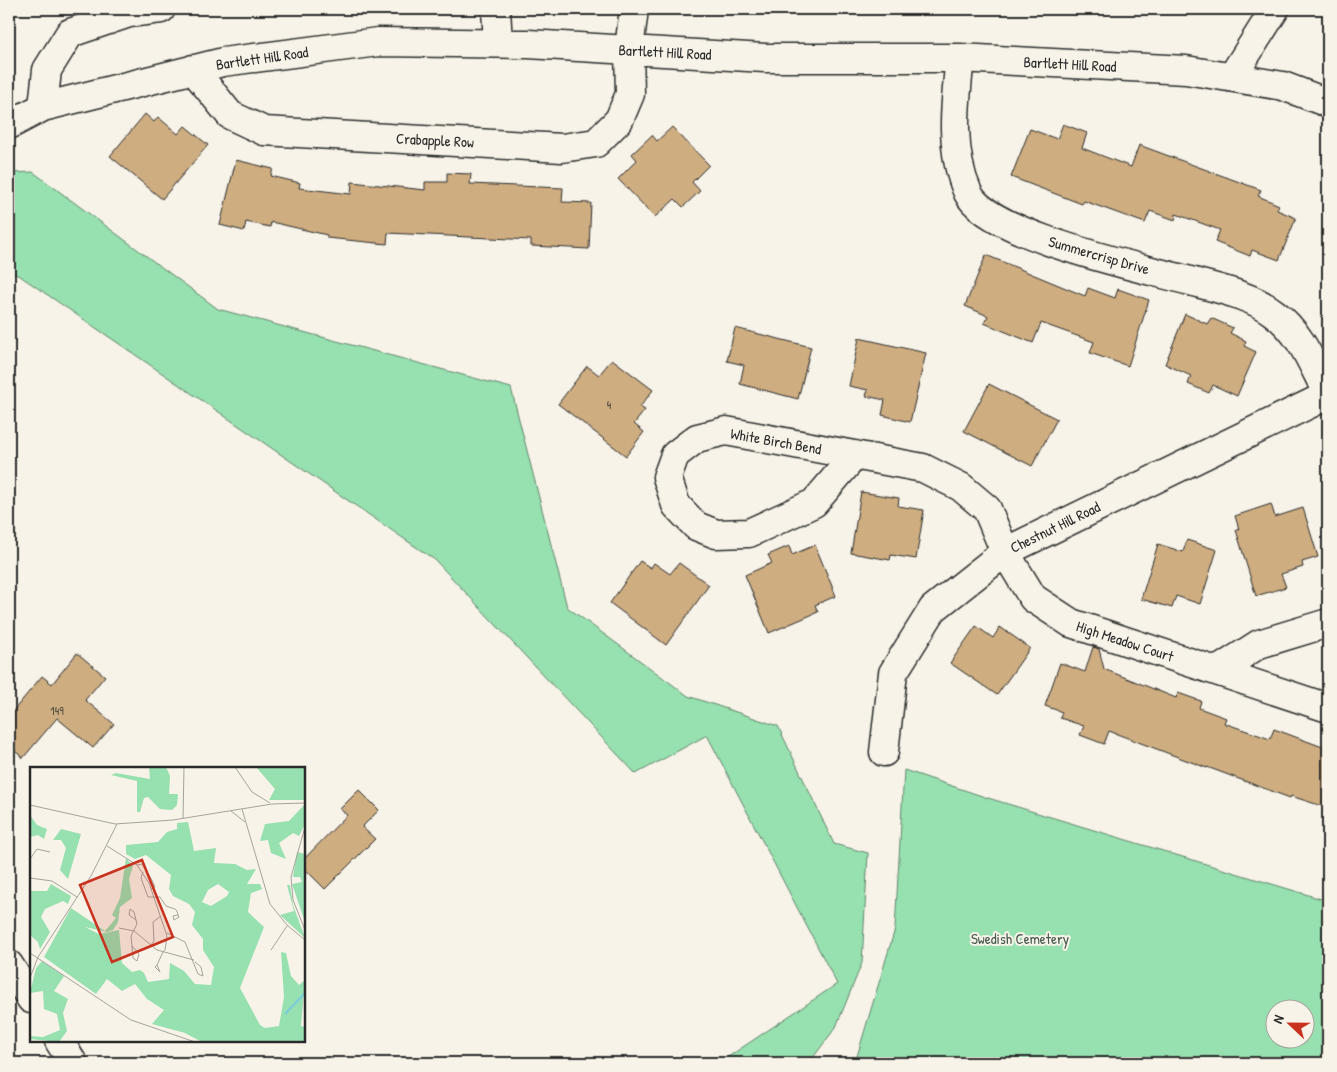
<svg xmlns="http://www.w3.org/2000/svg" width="1337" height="1072" viewBox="0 0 1337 1072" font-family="'Patrick Hand',sans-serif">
<rect width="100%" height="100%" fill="#f7f3e8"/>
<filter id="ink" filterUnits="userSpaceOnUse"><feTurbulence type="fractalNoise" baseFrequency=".02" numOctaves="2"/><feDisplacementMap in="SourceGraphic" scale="10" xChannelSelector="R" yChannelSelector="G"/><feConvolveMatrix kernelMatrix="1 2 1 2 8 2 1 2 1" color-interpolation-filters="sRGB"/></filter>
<g filter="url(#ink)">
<path fill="#97e0af" stroke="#61866d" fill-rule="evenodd" d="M 33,172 L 218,309 L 511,388 L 567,607 L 688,696 L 778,726 L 834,844 L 868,853 L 862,963 L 836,1027 L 809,1063 L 719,1063 L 837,984 L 707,735 L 636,774 L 435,560 L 20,276 L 9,272 L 9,173 Z
M 904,770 L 988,798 L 1328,901 L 1328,1063 L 855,1063 L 895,929 ZM 1274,1010 L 1304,1010 L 1304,1040 L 1274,1040 Z"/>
<path fill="#cead81" stroke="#2b2b2b" d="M 145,114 L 154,122 L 158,117 L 178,134 L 185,126 L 208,145 L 162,199 L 110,156 Z
M 1063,124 L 1087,133 L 1082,148 L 1131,167 L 1139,145 L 1261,190 L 1258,196 L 1279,205 L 1277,210 L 1296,218 L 1279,260 L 1252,250 L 1250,256 L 1215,242 L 1220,230 L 1176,214 L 1175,220 L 1150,211 L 1145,223 L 1084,201 L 1082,204 L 1011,177 L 1030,129 L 1057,139 Z
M 672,127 L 709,165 L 692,182 L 700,191 L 683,207 L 675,199 L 655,217 L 618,179 L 637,160 L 632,154 L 652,135 L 657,141 Z
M 236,160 L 273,169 L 271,176 L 300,183 L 299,188 L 351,194 L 352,182 L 425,190 L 425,182 L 447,182 L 447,173 L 471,174 L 470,184 L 563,188 L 562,202 L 591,203 L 589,249 L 531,246 L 531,240 L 388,233 L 387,244 L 327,238 L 327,235 L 271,222 L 270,227 L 246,222 L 244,231 L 220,225 Z
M 986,255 L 1085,296 L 1088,288 L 1115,298 L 1118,289 L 1149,300 L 1128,366 L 1090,353 L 1094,342 L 1041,323 L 1033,343 L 984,323 L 988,316 L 965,306 Z
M 1185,314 L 1207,324 L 1211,318 L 1233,328 L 1230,333 L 1246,341 L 1244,346 L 1256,352 L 1237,396 L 1213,385 L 1209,393 L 1188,384 L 1191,376 L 1165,364 Z
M 735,328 L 811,347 L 798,399 L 740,384 L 744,365 L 727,361 Z
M 859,338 L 926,353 L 910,422 L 882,415 L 885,400 L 866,396 L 868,390 L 849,386 Z
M 612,359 L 653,390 L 640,407 L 645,410 L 634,424 L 644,432 L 626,456 L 558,404 L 587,366 L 599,375 Z
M 989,384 L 1057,419 L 1032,466 L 964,431 Z
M 861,492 L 899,498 L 898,506 L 924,510 L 916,559 L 891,555 L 890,560 L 851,553 Z
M 1271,504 L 1275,517 L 1303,508 L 1318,557 L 1302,562 L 1303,567 L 1281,574 L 1286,587 L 1256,596 L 1236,530 L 1239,529 L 1235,516 Z
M 1187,540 L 1217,550 L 1200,604 L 1176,596 L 1172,608 L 1141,599 L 1158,544 L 1183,552 Z
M 815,545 L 836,596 L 815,605 L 818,612 L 769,633 L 745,575 L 772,563 L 768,555 L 789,546 L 792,555 Z
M 640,561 L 651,568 L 654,563 L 670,574 L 679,563 L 709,585 L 666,645 L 610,603 Z
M 976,626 L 993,638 L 1000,627 L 1030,648 L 997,695 L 950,663 Z
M 1093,647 L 1099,649 L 1104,669 L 1176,698 L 1178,693 L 1201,701 L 1199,708 L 1226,718 L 1224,723 L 1270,739 L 1274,729 L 1328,749 L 1328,808 L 1291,796 L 1290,798 L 1207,767 L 1207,768 L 1109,731 L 1104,744 L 1080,735 L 1084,726 L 1060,718 L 1062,712 L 1045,706 L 1060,663 L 1085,672 Z
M 77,653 L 105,676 L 85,700 L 114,724 L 93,748 L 57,718 L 23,758 L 9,746 L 9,716 L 42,676 L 52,684 Z
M 359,790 L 379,810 L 362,827 L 375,839 L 325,889 L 304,868 L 304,859 L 347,815 L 340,809 Z"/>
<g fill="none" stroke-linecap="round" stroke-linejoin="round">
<g stroke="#2b2b2b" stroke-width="31">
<path id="minor" d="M 496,9 L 498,43
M 960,58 C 955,104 949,150 968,193 C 988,235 1143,268 1190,281 C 1218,289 1251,295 1274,313 C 1302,334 1312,364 1328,394
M 193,69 L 230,115 L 264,131 L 562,148 L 596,143 L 619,120 L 630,94 L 629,49 L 634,9
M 1232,77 L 1275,9
M 43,107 L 47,70 L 70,33 L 129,13 L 161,9
M 9,125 L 43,107 L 223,62 L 378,42 L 528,44 L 765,58 L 960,58 L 1186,70 L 1283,86 L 1328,103
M 855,455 L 814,503 L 749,533 L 716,534 L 696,526 L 676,505 L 667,477 L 675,455 L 697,438 L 726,431 L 923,468 L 961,487 L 987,509 L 1005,552 L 1033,598 L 1071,623 L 1328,708
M 1217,671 L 1259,644 L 1328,623
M 884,752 L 893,673 L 933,609 L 1005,552 L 1328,395"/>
</g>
<g stroke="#2b2b2b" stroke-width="31">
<path id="tertiary" d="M 9,965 L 31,999
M 59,1041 L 73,1063"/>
</g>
<use href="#minor" stroke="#f7f3e8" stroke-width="28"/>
<use href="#tertiary" stroke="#f7f3e8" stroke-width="28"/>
</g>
</g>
<g text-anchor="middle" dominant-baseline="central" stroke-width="4" stroke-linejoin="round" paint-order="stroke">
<g font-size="12" fill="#544c40">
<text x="609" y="404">4</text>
<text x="57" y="710">149</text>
</g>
<g font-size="15" fill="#2b2b2b" stroke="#f7f3e8">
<text transform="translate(665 52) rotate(3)">Bartlett Hill Road</text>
<text transform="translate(262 58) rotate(-8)">Bartlett Hill Road</text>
<text transform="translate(1070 64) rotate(3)">Bartlett Hill Road</text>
<text transform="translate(435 140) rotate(3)">Crabapple Row</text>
<text transform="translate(1099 255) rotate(16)">Summercrisp Drive</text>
<text transform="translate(776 441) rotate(10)">White Birch Bend</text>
<text transform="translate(1055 527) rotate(-26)">Chestnut Hill Road</text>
<text transform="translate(1125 641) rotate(18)">High Meadow Court</text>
</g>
<g font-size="15" fill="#46584c" stroke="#f7f3e8">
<text x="1020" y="938">Swedish Cemetery</text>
</g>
</g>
<g transform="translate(30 767)">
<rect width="275" height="275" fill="#f7f3e8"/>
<path d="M 119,0 L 136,0 L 140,9 L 139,27 L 148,27 L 147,38 L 142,43 L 130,42 L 118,30 L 114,31 L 110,45 L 107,45 L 107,14 L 81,8 L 86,6 L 120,12 ZM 226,0 L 275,0 L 275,33 L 239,33 L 245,22 ZM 275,37 L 275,57 L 269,69 L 263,66 L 249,76 L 256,92 L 241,86 L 238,73 L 230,74 L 235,57 L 259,54 ZM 0,48 L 7,58 L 17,62 L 14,72 L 8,68 L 0,70 ZM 158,55 L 164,84 L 186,81 L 184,96 L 205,97 L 217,103 L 226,102 L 217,117 L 230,117 L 232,122 L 221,126 L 218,145 L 234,160 L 210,221 L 230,258 L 235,261 L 249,259 L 254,230 L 251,185 L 256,186 L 261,209 L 269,218 L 275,213 L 271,259 L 275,260 L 275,275 L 172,275 L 155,266 L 122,257 L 134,243 L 117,232 L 105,217 L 92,224 L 77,212 L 66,227 L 14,190 L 41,141 L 75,164 L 86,151 L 82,148 L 90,131 L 96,91 L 103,99 L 99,112 L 102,131 L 90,140 L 88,155 L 83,163 L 77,165 L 55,160 L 69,167 L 89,163 L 92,196 L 102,205 L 110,203 L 114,206 L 118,215 L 139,212 L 140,196 L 154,204 L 165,217 L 181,218 L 184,200 L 173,183 L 173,172 L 162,158 L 165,145 L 159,137 L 143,129 L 139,122 L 141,108 L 116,88 L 105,92 L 96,87 L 96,78 L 128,75 L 137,65 L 147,62 L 147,56 ZM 188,117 L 199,125 L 197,129 L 181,139 L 172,135 L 178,123 ZM 31,62 L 51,67 L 38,112 L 30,103 L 36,81 L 31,73 L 23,73 ZM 267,85 L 275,87 L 275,155 L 262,117 L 272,115 L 270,110 L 263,110 ZM 21,117 L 41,129 L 38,137 L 33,134 L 15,142 L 11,150 L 20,165 L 10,182 L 8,175 L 0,168 L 0,124 L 17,124 ZM 257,118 L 260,118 L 263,138 L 275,171 L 250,148 L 264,144 ZM 12,194 L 34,209 L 24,224 L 38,232 L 33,246 L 37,264 L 29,275 L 0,272 L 0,269 L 13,270 L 30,263 L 27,247 L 14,242 L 13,224 L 0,226 L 6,201 Z" fill="#97e0af" fill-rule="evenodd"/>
<path fill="none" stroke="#7dcdda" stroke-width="2.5" d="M 255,247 L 275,226"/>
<path fill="none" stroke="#a5a39c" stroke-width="1" d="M 205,0 L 222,25 L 240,36M 0,38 L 85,57 L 143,53 L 242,37 L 275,36M 212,42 L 240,137 L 257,158 L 275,173M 201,44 L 215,55M 153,52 L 154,0M 275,60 L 261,110 L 263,133 L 275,163M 77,79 L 107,98 L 119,116 L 137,169 L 135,183 L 133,185 L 127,198 L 125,200 L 130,205 L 127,198M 0,92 L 7,82 L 20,85M 107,98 L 112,97 L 122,113 L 125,120 L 121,122M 113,105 L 111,111 L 118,130 L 130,130 L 136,139 L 145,142 L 147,144 L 148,148 L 149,150 L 144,153 L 143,149 L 148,148M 0,111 L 22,114 L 47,130M 89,161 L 104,164 L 127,183 L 164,193M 137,166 L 155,175 L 168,207 L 173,209 L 171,200 L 165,195M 102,179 L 109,187 L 107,194 L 103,191 L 102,179 L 101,169 L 107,157 L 104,145 L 100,142 L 99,148 L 106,153M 120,179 L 124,174 L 123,155 L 131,149M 241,183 L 257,159M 0,186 L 101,253 L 165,275M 0,211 L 8,190 L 61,109 L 87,57"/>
<path fill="#c8321e" fill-opacity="0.15" stroke="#c8321e" stroke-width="2.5" d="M 112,93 L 143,170 L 82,195 L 50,118 Z"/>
<rect width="275" height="275" fill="none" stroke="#2b2b2b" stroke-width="2.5"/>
</g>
<rect width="1337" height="1072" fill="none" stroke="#f7f3e8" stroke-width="30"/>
<rect x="15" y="15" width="1307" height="1042" fill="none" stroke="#2b2b2b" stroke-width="2" filter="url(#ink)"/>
<g transform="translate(1290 1024) rotate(292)"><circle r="24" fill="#f7f3e8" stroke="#a5a39c"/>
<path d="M0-4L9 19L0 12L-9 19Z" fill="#c8321e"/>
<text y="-8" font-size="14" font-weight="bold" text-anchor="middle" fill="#2b2b2b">N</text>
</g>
</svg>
